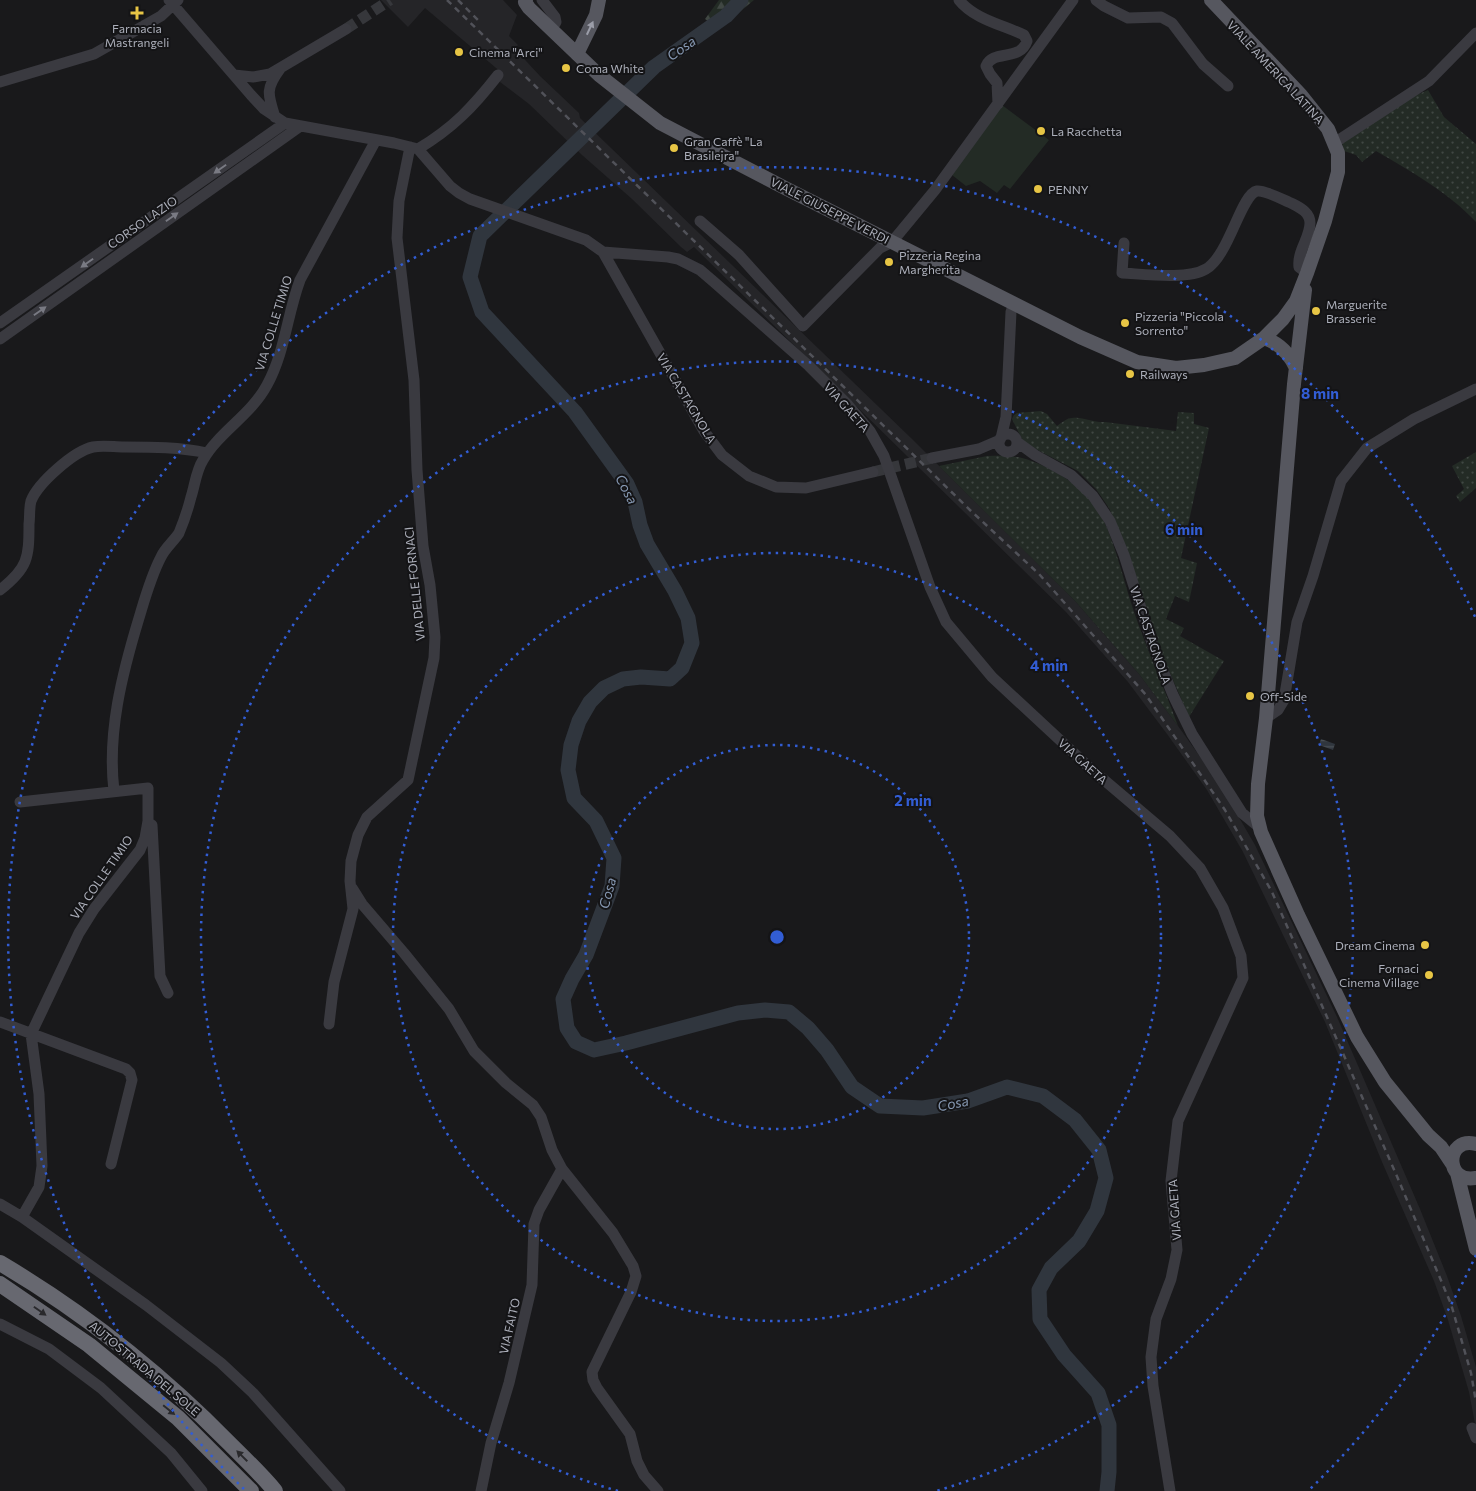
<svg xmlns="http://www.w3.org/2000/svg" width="1476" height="1491" viewBox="0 0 1476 1491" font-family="Commissioner,sans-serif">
<defs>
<pattern id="grass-dots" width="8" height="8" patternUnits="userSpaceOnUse" patternTransform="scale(1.25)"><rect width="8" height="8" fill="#232b25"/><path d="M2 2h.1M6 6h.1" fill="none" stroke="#404743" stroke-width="1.8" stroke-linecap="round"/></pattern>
<pattern id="forest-firs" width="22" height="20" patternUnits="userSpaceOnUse" patternTransform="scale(1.25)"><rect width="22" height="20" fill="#232b25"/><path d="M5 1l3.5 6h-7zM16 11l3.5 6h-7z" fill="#404743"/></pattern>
<pattern id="water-rules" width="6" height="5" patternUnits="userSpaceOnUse" patternTransform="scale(1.25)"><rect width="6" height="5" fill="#30363e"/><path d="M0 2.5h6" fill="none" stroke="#4b5158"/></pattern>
</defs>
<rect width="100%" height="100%" fill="#19191b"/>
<path fill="#252528" d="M 381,0 L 503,0 L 517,15 L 509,36 L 518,45 L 514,48 L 540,76 L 579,113 L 580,118 L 911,438 L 1076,602 L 1139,674 L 1178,726 L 1219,783 L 1255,845 L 1337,1017 L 1420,1209 L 1447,1276 L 1461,1316 L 1476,1367 L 1476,1429 L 1469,1392 L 1448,1320 L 1434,1281 L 1382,1162 L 1325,1022 L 1243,852 L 1207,790 L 1167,734 L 1128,682 L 1066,612 L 694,247 L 687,252 L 681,247 L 632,199 L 582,155 L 529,104 L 500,82 L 502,73 L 425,8 L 408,27 Z"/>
<path fill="url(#grass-dots)" d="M 1428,90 L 1444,117 L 1476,144 L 1476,222 C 1448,192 1412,172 1376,151 L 1362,162 L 1356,155 L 1344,151 L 1342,143 L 1412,97 Z
M 1041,411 L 1047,414 L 1057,426 C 1061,423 1067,418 1072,418 C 1082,416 1094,423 1105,422 L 1176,431 L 1178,412 L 1194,413 L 1194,424 L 1209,428 L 1181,558 L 1197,563 L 1189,602 L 1175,596 L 1166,619 L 1184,628 L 1180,636 L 1224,661 L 1189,717 L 1161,652 L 1129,555 L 1109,508 L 1096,489 L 1078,471 L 1024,443 L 1012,419 L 1014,415 L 1017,413 Z
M 1476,452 L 1476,488 L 1460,502 L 1456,496 L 1464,489 L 1452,466 Z
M 987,456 C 999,456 1010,455 1022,458 C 1055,467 1089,490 1104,521 C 1117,550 1124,582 1134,612 C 1147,650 1164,687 1178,726 L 1139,674 L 1076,602 L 939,466 Z"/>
<path fill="url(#forest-firs)" d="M 719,0 L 754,0 L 719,29 L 705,19 Z"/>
<path fill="#232b25" d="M 1002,105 L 1049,140 L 1010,189 L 1004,185 L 997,193 L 980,181 L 966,186 L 952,175 Z"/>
<path fill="url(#water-rules)" d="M 1321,739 L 1335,744 L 1333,750 L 1319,745 Z"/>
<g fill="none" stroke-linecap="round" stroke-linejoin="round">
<path stroke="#30363e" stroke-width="15" d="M 741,0 L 726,16 L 654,67 L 480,236 L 470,277 L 482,312 L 575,412 L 627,484 L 635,502 L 640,525 L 647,544 L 675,591 L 688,618 L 692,643 L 682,668 L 670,679 L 641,677 L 623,679 L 604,688 L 590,702 L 579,721 L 571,745 L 568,770 L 574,798 L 596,821 L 614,858 L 612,886 L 586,955 L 572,979 L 563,999 L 567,1028 L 576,1042 L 594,1050 L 626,1043 L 738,1013 L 765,1010 L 789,1012 L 808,1028 L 827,1050 L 852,1087 L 880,1106 L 923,1108 L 968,1101 L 1007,1087 L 1043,1096 L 1075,1120 L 1099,1150 L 1106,1178 L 1097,1211 L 1079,1241 L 1051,1268 L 1039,1290 L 1040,1319 L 1064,1355 L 1098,1393 L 1109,1425 L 1109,1472 L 1107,1491"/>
<path stroke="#36373b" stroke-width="11" stroke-dasharray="11 5.5" stroke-linecap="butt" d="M 346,29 L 390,0
M 873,472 L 932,458"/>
<path stroke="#3a3a40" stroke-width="11" d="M 169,0 L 251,95 L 264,109 L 285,123 L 394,143 L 418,149 L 450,186 L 459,193 L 470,199 L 586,240 L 603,252 L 668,257 L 678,259 L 700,270 L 714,282 L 809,366 L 848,405 L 870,431 L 884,456 L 930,587 L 946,622 L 992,677 L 1090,768 L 1170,836 L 1200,868 L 1223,908 L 1241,956 L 1243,978 L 1178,1121 L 1171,1181 L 1177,1250 L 1171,1279 L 1156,1319 L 1151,1357 L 1153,1386 L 1170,1491
M 542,0 L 555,17 L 556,22 L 551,30
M 959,0 C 974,19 1003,25 1024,35 L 1027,41 C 1020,62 993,49 986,66 L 990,74 L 997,83 L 998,104
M 1096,0 L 1104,6 L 1128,18 L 1161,17 L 1172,23 L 1203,64 L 1228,86
M 234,75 L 253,77 L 270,74 L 346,29
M 0,82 L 94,54 L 161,16 L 178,0
M 275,117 C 268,95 265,89 280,69
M 1334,143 L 1429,81 L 1476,33
M 418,149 C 453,128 473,107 498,75
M 700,221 L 739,255 L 803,326 L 880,248 L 892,242 L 935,190 L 1073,0
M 1124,243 L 1122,273 C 1143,274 1188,280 1206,269 C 1229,256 1241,194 1257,191 C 1266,190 1285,201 1293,204 C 1301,208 1310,213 1310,223 C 1310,238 1297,251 1299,267 L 1307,273
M 603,252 L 704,431 L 722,455 L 749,476 L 776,487 L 806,488 L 873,472
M 0,323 L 285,123
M 0,339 L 299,127
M999 443a9 9 0 1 1 18 0a9 9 0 1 1-18 0Z
M 1001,438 L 1006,417 L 1011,312 L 1014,304
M 1017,442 L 1035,455 L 1071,475 L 1093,496 L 1110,521 L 1124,555 L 1153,646 L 1173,695 L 1192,734 L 1242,813 L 1259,827
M 932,458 L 979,449 L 1000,440
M 0,590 C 28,568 29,558 29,524 C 30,517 29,508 31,501 C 38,483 74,451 93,447 C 103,445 114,447 124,447 C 152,447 180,447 207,453
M 1266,718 L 1278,710 L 1284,700 L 1297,622 L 1313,576 L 1341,481 L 1367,448 L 1414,419 L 1476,389
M 114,791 C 107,733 122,674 139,618 C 145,598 151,576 161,557 C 165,548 174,541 179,533 C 184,521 188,509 191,497 C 195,485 196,471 203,460 C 219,432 251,415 267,385 C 285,352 287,315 300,280 L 376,140
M 20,802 L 148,788 L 148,821 L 145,838 L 140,850 L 94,909 L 79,933 L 31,1034 L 39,1094 L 42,1166 L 39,1187 L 22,1217
M 152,825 L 160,976 L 168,993
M 352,888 L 362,904 L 404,953 L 449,1009 L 474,1051 L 506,1083 L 533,1105 L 541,1117 L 552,1150 L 562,1169 L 613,1233 L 633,1266 L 636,1276 L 631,1292 L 592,1372 L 593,1380 L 597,1388 L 630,1434 L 637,1461 L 644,1475 L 658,1491
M 0,1022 L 126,1069 L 130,1073 L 132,1080 L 111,1164
M 329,1024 L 334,982 L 353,909 L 350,881 L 351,861 L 358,835 L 367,817 L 408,780 L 434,658 L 435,637 L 430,585 L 423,546 L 417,470 L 414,380 L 397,238 L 399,201 L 410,147
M 0,1204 L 22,1217 L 146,1305 L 221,1363 L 253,1393 L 340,1491
M 0,1324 L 49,1349 L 101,1388 L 171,1453 L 202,1491
M 1472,1428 L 1476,1438
M 481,1491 L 491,1443 L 509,1383 L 532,1285 L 534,1224 L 539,1210 L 562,1169"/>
<path stroke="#56575f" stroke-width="14" d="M 526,0 L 525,2 L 529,8 L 599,75 L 660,123 L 787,189 L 1080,337 L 1137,362 L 1176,368 L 1204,365 L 1235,358 L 1264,338 L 1283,319 L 1296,301 L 1307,273 L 1325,221 L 1338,172 L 1338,153 L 1328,129 L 1301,95 L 1211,0
M 577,54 L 596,15 L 599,0
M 1305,290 L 1294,384 L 1266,718 L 1258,784 L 1257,816 L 1261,832 L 1298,915 L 1357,1037 L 1385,1082 L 1428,1135 L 1441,1147 L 1453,1165
M 1264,338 C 1279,343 1289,353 1296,368
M 1476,1144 C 1445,1136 1444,1184 1476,1178
M 1457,1173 L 1476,1249"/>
<path stroke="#676870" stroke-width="16" d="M 0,1263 C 83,1312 160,1373 228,1442 C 244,1458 261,1474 275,1491
M 0,1284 L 89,1345 L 178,1418 L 251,1491"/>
<path stroke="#515259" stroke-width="2.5" stroke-dasharray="6 5" stroke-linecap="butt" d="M 447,0 L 971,511 L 1039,574 L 1146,695 L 1225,810 L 1272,892 L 1396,1174 L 1451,1304 L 1471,1373 L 1476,1402
M 458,0 L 479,21"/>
</g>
<defs><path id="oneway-solid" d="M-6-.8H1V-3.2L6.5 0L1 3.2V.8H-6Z" transform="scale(1.25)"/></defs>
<use fill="#9b9da8" href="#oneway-solid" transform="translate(590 28) rotate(-65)"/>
<g fill="#797a83">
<use href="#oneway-solid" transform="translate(220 169) rotate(145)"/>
<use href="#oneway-solid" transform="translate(172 217) rotate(-35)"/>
<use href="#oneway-solid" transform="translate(87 263) rotate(145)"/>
<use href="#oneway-solid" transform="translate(40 311) rotate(-35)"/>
</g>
<g fill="#29292c">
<use href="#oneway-solid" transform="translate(40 1311) rotate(35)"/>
<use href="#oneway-solid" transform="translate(169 1410) rotate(39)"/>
<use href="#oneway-solid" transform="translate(242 1456) rotate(-135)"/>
</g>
<g fill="none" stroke="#325dd4" stroke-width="2.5" stroke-dasharray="2.5 5">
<circle cx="777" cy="937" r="192"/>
<circle cx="777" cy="937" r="384"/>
<path d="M618 1491A576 576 0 1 1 936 1491"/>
<path d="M1476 1255A768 768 0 0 1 1310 1489M244 1489A768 768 0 1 1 1476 619"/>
</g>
<g fill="#e7c545" stroke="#141416" stroke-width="2">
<path d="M134.5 5.5h5v5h5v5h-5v5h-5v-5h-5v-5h5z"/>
<circle cx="459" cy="52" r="5"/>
<circle cx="566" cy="68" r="5"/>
<circle cx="1041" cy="131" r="5"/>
<circle cx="674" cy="148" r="5"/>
<circle cx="1038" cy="189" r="5"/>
<circle cx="889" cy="262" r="5"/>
<circle cx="1316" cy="311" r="5"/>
<circle cx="1125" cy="323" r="5"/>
<circle cx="1130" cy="374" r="5"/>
<circle cx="1250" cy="696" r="5"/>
<circle cx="1425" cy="945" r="5"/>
<circle cx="1429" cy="975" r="5"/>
</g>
<g text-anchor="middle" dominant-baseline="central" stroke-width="4" stroke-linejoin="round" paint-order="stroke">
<g font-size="12" fill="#acafba" stroke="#141416" text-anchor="start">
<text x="137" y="28" text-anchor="middle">Farmacia<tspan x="137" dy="14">Mastrangeli</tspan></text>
<text x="469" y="52">Cinema "Arci"</text>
<text x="576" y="68">Coma White</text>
<text x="1051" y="131">La Racchetta</text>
<text x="684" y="141">Gran Caffè "La<tspan x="684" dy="14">Brasilejra"</tspan></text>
<text x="1048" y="189">PENNY</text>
<text x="899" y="255">Pizzeria Regina<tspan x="899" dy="14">Margherita</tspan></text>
<text x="1326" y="304">Marguerite<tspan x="1326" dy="14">Brasserie</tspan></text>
<text x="1135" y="316">Pizzeria "Piccola<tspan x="1135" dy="14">Sorrento"</tspan></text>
<text x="1140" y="374">Railways</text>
<text x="1260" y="696">Off-Side</text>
<text x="1415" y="945" text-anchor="end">Dream Cinema</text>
<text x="1419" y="968" text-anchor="end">Fornaci<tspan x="1419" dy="14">Cinema Village</tspan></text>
</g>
<g font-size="12" fill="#acafba" stroke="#141416">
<text transform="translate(1276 72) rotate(47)">VIALE AMERICA LATINA</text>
<text transform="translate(830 210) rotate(27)">VIALE GIUSEPPE VERDI</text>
<text transform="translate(142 222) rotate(-35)">CORSO LAZIO</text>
<text transform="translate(273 323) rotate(-73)">VIA COLLE TIMIO</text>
<text transform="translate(687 398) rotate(59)">VIA CASTAGNOLA</text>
<text transform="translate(847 407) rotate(48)">VIA GAETA</text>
<text transform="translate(414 584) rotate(-96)">VIA DELLE FORNACI</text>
<text transform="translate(1151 635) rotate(71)">VIA CASTAGNOLA</text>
<text transform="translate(1083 761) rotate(42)">VIA GAETA</text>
<text transform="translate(101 877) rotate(-55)">VIA COLLE TIMIO</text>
<text transform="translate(1174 1210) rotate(-94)">VIA GAETA</text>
<text transform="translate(509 1326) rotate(-77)">VIA FAITO</text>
<text transform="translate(145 1368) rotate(40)">AUTOSTRADA DEL SOLE</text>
</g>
<g font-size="14" font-style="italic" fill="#8698b2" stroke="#141416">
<text transform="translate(681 48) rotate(-35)">Cosa</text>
<text transform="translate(627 489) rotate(62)">Cosa</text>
<text transform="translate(607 893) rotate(-75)">Cosa</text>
<text transform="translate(953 1103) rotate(-11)">Cosa</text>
</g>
</g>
<circle cx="777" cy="937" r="8" fill="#325dd4" stroke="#141416" stroke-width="2.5"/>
<g font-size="15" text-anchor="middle" font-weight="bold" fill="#325dd4" stroke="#141416" stroke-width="4" stroke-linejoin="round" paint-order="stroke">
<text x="1320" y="399">8 min</text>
<text x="1184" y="535">6 min</text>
<text x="1049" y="671">4 min</text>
<text x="913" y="806">2 min</text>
</g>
</svg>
